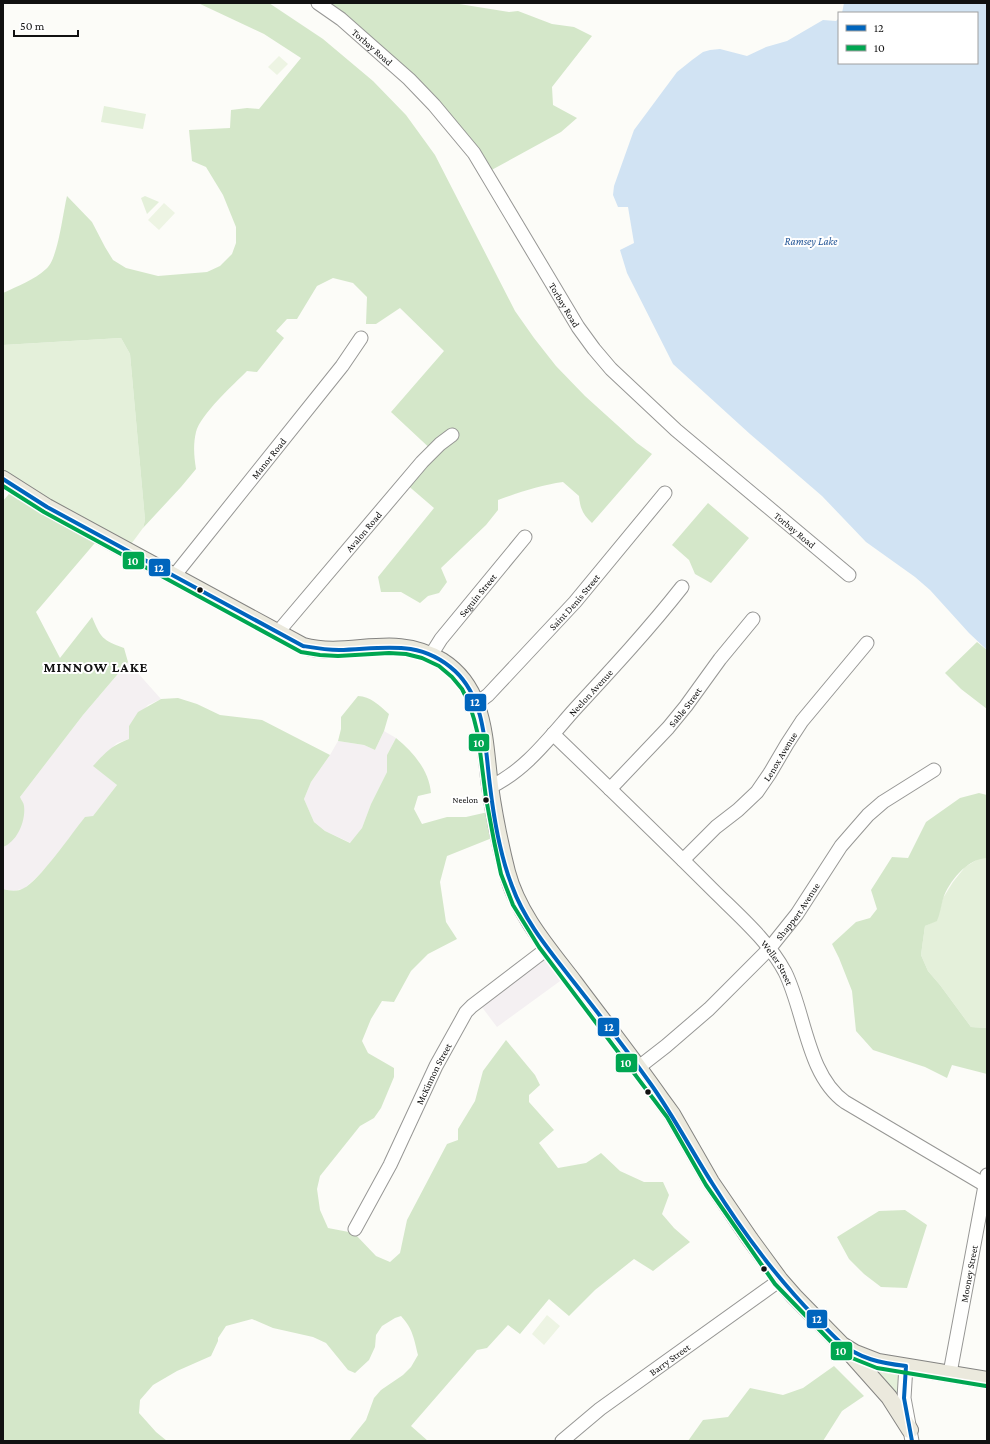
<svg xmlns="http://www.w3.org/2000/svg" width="990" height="1444" viewBox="0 0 990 1444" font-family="'Crimson Pro',serif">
<rect width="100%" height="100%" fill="#fcfcf8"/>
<path fill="#f4f0f2" d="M 128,662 L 161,699 L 148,705 L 129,726 L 129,739 L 117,743 L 94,766 L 117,785 L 93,816 L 38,876 L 25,888 L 14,891 L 3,889 L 3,847 L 5,846 L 20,797 L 83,715 Z
M 384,731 L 396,738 L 387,755 L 387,772 L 371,804 L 362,828 L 351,843 L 325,831 L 314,822 L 304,799 L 311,782 L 330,755 L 338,741 L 364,745 L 375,750 Z
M 547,950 L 567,976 L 497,1027 L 478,1002 Z"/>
<path fill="#e4f0da" d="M 104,106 L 146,114 L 143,129 L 101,122 Z
M 145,196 L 159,202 L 147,214 L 141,198 Z
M 121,338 L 130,354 L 145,520 L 143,528 L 126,551 L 3,480 L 3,345 Z
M 980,858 L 987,858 L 987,1028 L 971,1027 L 940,985 L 928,971 L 921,955 L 925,926 L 937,920 L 943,898 L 953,882 L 965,867 Z
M 855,1354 L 905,1367 L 909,1430 Z"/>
<path fill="#d4e7c9" d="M 198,3 L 269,3 L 323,39 L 373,81 L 406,115 L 435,155 L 515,311 L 534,338 L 556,366 L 585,396 L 637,443 L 652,454 L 592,523 C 583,515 580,508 579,496 L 563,482 C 541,485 520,492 498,500 L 498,510 L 486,525 L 441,568 L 447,582 L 439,593 L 428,596 L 420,603 L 401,592 L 381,592 L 378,577 L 434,508 L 405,483 L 436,454 L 391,412 L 444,351 L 400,308 L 376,324 L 366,324 L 367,297 L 353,283 L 333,278 L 317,286 L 297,319 L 287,319 L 276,331 L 284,338 L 257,372 L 247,371 C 234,384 200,415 196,432 C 193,445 194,456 196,469 L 181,487 L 143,528 L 145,520 L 130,354 L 121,338 L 3,345 L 3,293 C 18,286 34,280 46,269 C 58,260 63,212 67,196 L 92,222 L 105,247 L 113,260 L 126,268 L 158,276 L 207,272 L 220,266 L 232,254 L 236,243 L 236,227 L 223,195 L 206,167 L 192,161 L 189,130 L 230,128 L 231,110 L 247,108 L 259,109 L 301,58 L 264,34 Z
M 317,3 L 453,3 L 509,12 L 518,11 L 552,24 L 574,27 L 592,36 L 552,87 L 553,105 L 577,118 L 561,132 L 486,173 L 433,105 Z
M 14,488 L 100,537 L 36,612 L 60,658 L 92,617 C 101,638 102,640 124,648 L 128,662 L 83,715 L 20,797 C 21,800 24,803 24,806 C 26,821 17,842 3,847 L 3,501 Z
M 708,503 L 749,538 L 711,583 L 695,574 L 689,560 L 672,545 Z
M 977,642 L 987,650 L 987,709 L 961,689 L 945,673 Z
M 358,696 C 370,696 380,706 389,714 L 384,731 L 375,750 L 364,745 L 338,741 L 341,729 L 341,717 Z
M 178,698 L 197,704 L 220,715 L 262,720 L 330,755 L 311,782 L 304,799 L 314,822 L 325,831 L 350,843 L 362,828 L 371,804 L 387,772 L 387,755 L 396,738 C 413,752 429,770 431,793 L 418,796 L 414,809 L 422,824 L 447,817 L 466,817 L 488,812 L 492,838 L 447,856 L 440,882 L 446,922 L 457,939 L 428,954 L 411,971 L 394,1002 L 382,1001 L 371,1019 L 362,1041 L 368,1053 L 394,1068 L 394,1077 L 381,1108 L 374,1118 L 360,1126 L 320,1176 L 317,1189 L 320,1210 L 328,1228 L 354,1233 L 376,1256 L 390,1262 L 400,1253 L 407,1220 L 447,1144 L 458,1140 L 458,1129 L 475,1101 L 483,1071 L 506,1040 L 535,1075 L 540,1085 L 529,1095 L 529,1102 L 554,1130 L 539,1143 L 558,1168 L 586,1163 L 601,1153 L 620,1171 L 644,1182 L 663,1182 L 669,1195 L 662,1214 L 674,1228 L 690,1242 L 653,1271 L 634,1259 L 595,1290 L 569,1316 L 549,1299 L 520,1334 L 508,1325 L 487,1348 L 477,1350 L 411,1426 L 428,1441 L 349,1441 L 366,1420 L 374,1398 L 381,1390 L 403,1375 L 411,1367 L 418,1355 C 414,1339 413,1329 401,1316 L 395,1318 L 382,1326 L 376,1335 L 375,1347 L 369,1360 L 355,1373 L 348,1370 L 326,1343 L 313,1337 L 273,1328 L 252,1319 L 226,1326 L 218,1338 L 218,1341 L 211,1356 L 177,1371 L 153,1385 L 140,1400 L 139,1413 L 156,1432 L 167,1441 L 3,1441 L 3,889 C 11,891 17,892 24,888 C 38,882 73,832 85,817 L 93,816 L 117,785 L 93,766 C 106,752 111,746 129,739 L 129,726 L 138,712 L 161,699 Z
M 979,793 L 987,795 L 987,858 C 967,859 949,881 943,899 C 941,906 940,914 937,921 L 925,926 L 921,955 L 928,971 L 940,985 L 971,1027 L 987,1028 L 987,1074 L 952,1065 L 947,1078 L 925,1067 L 873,1050 L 856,1031 L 852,991 L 839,958 L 832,944 L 856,922 L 870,918 L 877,909 L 871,890 L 892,857 L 908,858 L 926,822 L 960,798 Z
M 905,1210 L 927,1225 L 907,1288 L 881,1287 L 864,1274 L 849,1259 L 837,1237 L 879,1211 Z
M 834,1366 L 864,1396 L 842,1411 L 823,1441 L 688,1441 L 703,1420 L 728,1417 L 750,1388 L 783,1395 L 803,1388 Z"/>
<path fill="#edf4e3" d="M 279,56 L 288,64 L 277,75 L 268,67 Z
M 164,203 L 175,213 L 159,230 L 148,220 Z
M 547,1315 L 560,1326 L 544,1345 L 532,1334 Z"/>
<path fill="#d1e3f3" d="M 844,3 L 987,3 L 987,650 L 969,633 L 930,590 L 915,577 L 866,542 L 822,496 L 750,434 L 673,364 L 627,273 L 620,250 L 634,243 L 628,207 L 618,207 L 613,195 L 614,186 L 634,130 L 677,72 L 692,60 L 703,52 L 710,50 L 720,49 L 747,56 L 766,47 L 787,41 L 823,20 L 836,21 L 839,18 L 839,63 L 977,63 L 977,13 L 842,13 Z"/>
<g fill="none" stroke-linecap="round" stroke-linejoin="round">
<g stroke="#979795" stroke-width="15">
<g id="minor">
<path id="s1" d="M 318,3 L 341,19 L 409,79 L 434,105 L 474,153 L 578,327 L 594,349 L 611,369 L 676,430 L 849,575"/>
<path id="s2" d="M 174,576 L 342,366 L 361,338"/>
<path id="s3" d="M 278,632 L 422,462 L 440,444 L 452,435"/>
<path id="s4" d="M 431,655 L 441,639 L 525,537"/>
<path id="s5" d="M 476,704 L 488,695 L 575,602 L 665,493"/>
<path id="s6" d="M 553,734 C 606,785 659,836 711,888 C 737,914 768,940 785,972 C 805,1012 807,1075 845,1102 L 985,1185"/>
<path id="s7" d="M 490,787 C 525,771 550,737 575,709 C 612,669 649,629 682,587"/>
<path id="s8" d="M 610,789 L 668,728 L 686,706 L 720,659 L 753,619"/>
<path id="s9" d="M 683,860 L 716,827 L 738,810 L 757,792 L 770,773 L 787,744 L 802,721 L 867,643"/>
<path id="s10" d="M 639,1067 L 666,1046 L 709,1009 L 769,949 L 797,914 L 841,846 L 868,815 L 883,802 L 934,770"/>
<path id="s11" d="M 355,1229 L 390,1165 L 436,1066 L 466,1012 L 472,1006 L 548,948"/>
<path d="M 906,1366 L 904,1398 L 912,1441"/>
<path id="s12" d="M 950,1373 L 987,1175"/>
<path id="s13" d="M 562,1441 L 600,1409 L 780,1280"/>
</g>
</g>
<g stroke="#848482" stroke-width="18">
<path id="major" d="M 3,479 L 47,507 L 303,646 C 352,659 393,631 442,661 C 486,689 484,741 490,786 C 494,815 500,844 507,872 C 518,914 548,948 574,982 C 603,1021 633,1059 661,1099 L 672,1114 L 711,1182 L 750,1239 L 780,1280 L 794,1296 L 842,1345 L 855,1353 L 878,1362 L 987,1380
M 849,1352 L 889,1397 L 910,1430"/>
</g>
<use href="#minor" stroke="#fffffe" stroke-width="13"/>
<use href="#major" stroke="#ebe9dd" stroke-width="16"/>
<g stroke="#fff" stroke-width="7">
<path id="bus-1" d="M 3,479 L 47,507 L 303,646 C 315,648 326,650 339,650 C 382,649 419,638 455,671 C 486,700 485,748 490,786 C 494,820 500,855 512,886 C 525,922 550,951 573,981 C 599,1014 625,1048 650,1083 C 673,1115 691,1150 712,1183 C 742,1231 775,1276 815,1317 C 823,1325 831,1334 840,1342 C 859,1359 881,1363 906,1366 L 904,1398 L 912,1441"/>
</g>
<g stroke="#fff" stroke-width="7">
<path id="bus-2" d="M 3,486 L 44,512 L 301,652 L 320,655 L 338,656 L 389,653 L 406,654 L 422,658 L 439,666 L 452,677 L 462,689 L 469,703 L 474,719 L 478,735 L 486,798 L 494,841 L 501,874 L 513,905 L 539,947 L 667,1117 L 706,1185 L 775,1284 L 838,1349 L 852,1358 L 877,1368 L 986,1386"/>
</g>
<use href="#bus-1" stroke="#0065bd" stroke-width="4"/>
<use href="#bus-2" stroke="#00a651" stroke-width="4"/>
</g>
<g fill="#111" stroke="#fff" stroke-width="1.5">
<circle cx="200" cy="590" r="3.5"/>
<circle cx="486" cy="800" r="3.5"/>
<circle cx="648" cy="1092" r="3.5"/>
<circle cx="764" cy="1269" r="3.5"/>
</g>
<g text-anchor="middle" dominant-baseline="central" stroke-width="4" stroke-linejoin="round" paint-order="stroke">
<g font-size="9" fill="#111" stroke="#fff" text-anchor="end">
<text x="478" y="800">Neelon</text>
</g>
<g font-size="10" fill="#111" stroke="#fff">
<text stroke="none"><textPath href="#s1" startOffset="70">Torbay Road</textPath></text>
<text stroke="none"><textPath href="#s1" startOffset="394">Torbay Road</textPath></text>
<text stroke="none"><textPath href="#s2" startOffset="151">Manor Road</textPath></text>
<text stroke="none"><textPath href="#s1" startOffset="718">Torbay Road</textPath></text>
<text stroke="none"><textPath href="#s3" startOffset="132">Avalon Road</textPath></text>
<text stroke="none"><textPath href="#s4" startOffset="76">Seguin Street</textPath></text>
<text stroke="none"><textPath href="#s5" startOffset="142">Saint Denis Street</textPath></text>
<text stroke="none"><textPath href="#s7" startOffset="139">Neelon Avenue</textPath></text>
<text stroke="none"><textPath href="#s8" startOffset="111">Sable Street</textPath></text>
<text stroke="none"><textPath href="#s9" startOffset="143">Lenox Avenue</textPath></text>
<text stroke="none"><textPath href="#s10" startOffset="223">Shappert Avenue</textPath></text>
<text stroke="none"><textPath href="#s6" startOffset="321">Weller Street</textPath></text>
<text stroke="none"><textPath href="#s11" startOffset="174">McKinnon Street</textPath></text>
<text stroke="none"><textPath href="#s12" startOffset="101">Mooney Street</textPath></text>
<text stroke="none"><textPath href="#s13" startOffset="135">Barry Street</textPath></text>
</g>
<g font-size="11" font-style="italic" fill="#255797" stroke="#fff">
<text x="811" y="241">Ramsey Lake</text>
</g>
<g font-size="14" font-weight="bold" letter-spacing="1" fill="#111" stroke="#fff">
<text x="96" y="667">MINNOW LAKE</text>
</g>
</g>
<g stroke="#fff" stroke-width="1.5">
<rect x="122" y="551" width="23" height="19" rx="4" fill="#00a651"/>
<rect x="148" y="558" width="23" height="19" rx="4" fill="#0065bd"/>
<rect x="464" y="693" width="23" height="19" rx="4" fill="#0065bd"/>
<rect x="468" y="733" width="22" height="19" rx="4" fill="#00a651"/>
<rect x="597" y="1017" width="23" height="20" rx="4" fill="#0065bd"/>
<rect x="615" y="1053" width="23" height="20" rx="4" fill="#00a651"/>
<rect x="806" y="1309" width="22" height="20" rx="4" fill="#0065bd"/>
<rect x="830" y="1341" width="23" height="20" rx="4" fill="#00a651"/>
</g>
<g font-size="11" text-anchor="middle" font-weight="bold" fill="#fff">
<text x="133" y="565">10</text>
<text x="159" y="572">12</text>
<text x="475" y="706">12</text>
<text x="479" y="747">10</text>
<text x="609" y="1031">12</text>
<text x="626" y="1067">10</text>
<text x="817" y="1323">12</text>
<text x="841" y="1355">10</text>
</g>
<rect width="990" height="1444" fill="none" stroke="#111111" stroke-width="8"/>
<rect x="838" y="12" width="140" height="52" fill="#ffffff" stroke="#a0a0a0"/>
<rect x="846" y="25" width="20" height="6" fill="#0065bd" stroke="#a0a0a0"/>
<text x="874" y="32" font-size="12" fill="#111111">12</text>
<rect x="846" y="45" width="20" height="6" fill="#00a651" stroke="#a0a0a0"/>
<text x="874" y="52" font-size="12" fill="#111111">10</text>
<path d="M14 30v6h64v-6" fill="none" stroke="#111111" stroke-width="2"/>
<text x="20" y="30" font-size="12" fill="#111111" stroke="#ffffff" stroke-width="3" paint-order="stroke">50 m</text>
</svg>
